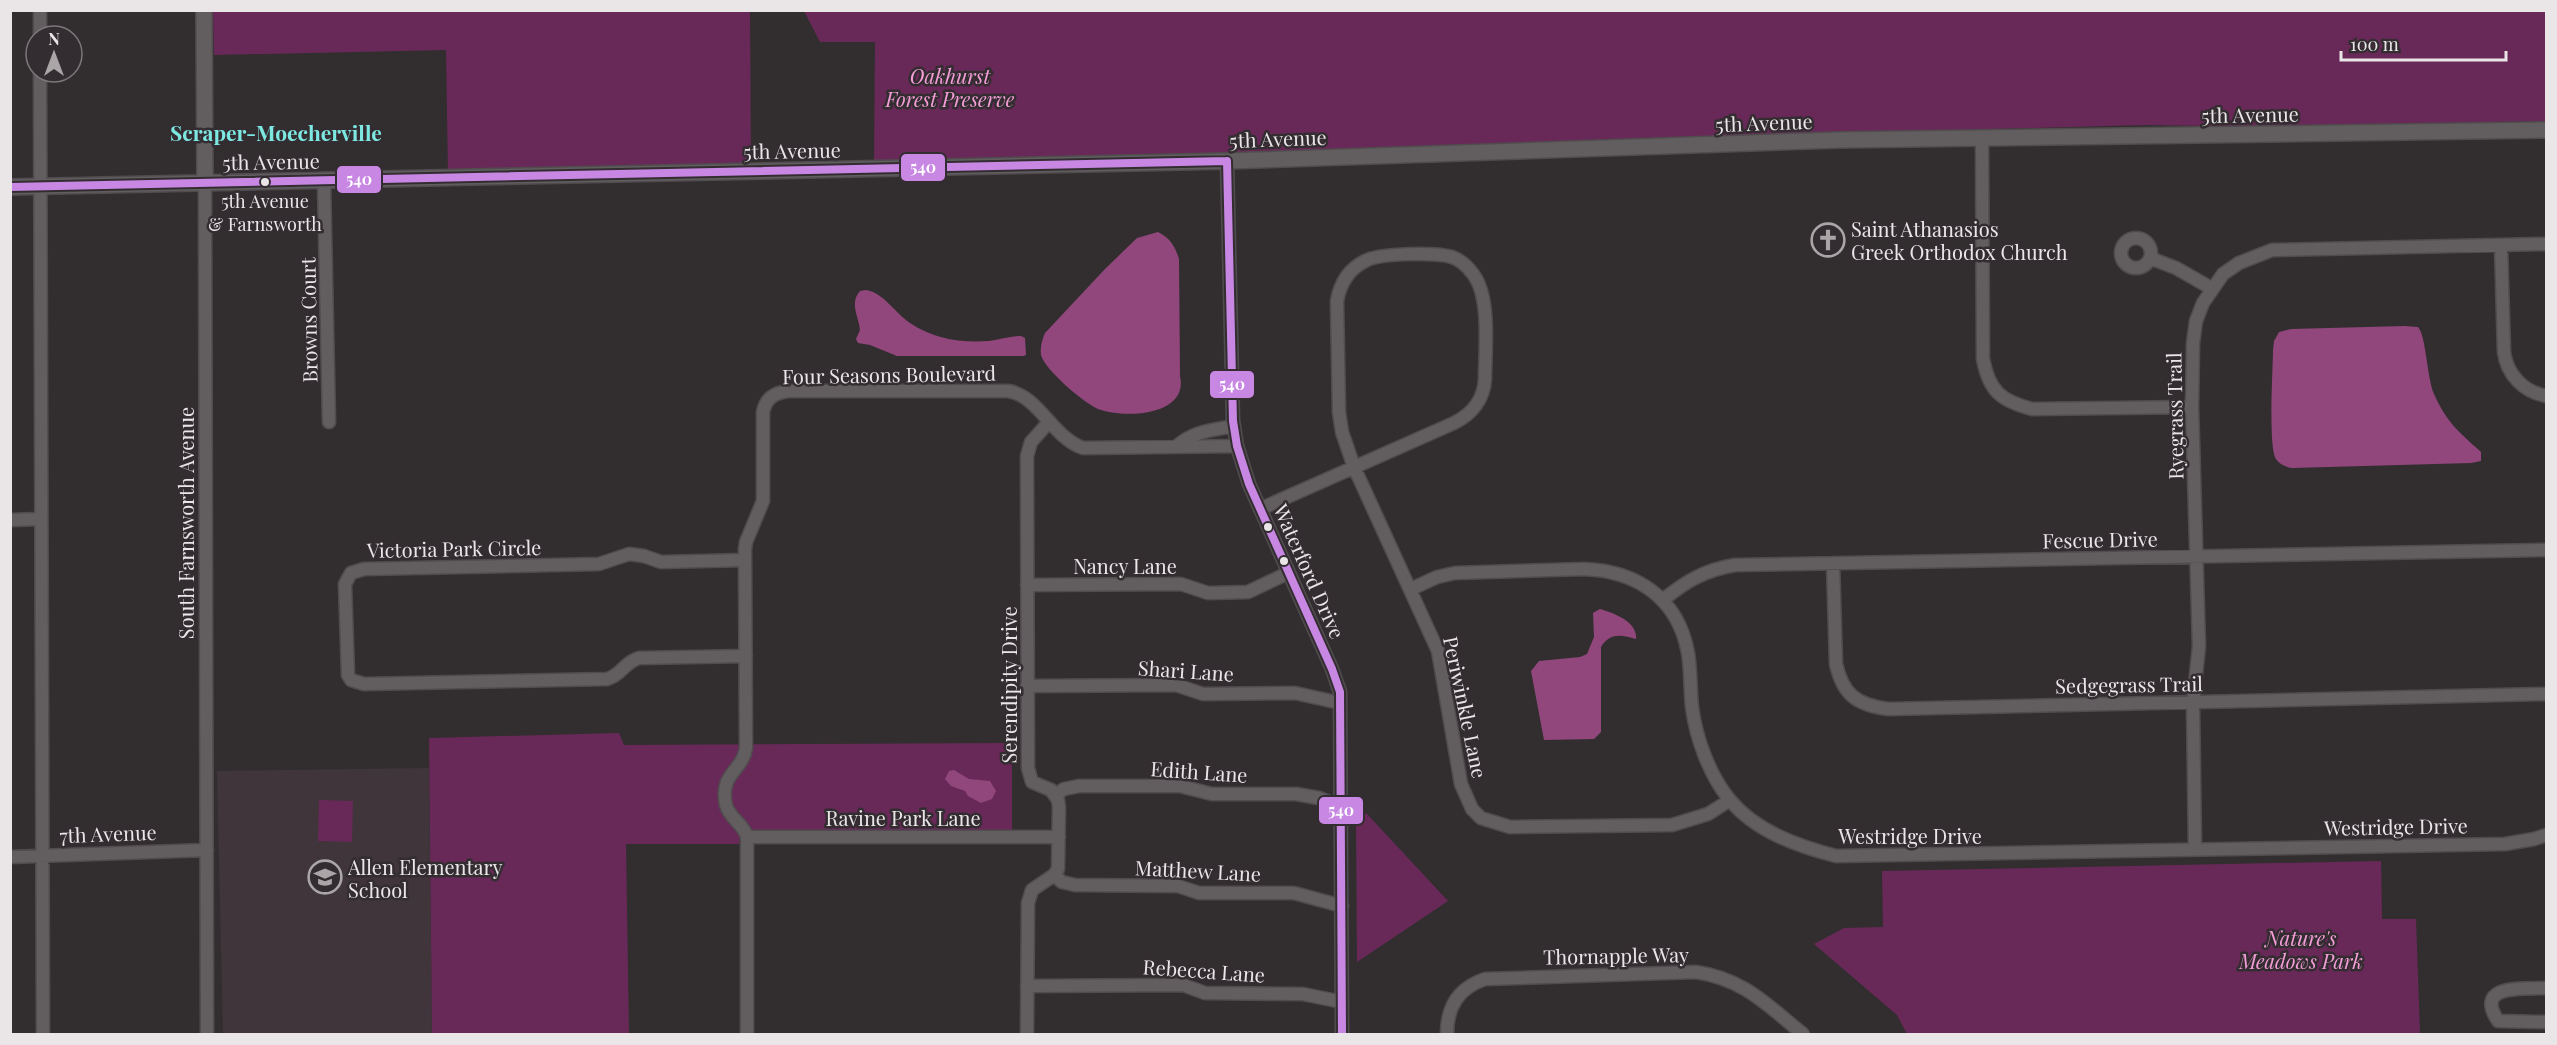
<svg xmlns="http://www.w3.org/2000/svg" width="2557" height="1045" viewBox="0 0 2557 1045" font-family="'Playfair Display',serif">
<rect width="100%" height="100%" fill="#322e30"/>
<path fill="#3f353b" d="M 429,768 L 432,1034 L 223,1034 L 217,771 Z"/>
<path fill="#692958" d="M 213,11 L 750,11 L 751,166 L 448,174 L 446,50 L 214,55 Z
M 804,11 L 2546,11 L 2546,121 L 2280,127 L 2148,125 L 1993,129 L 874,164 L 875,42 L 820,42 Z
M 619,733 L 624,745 L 1012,743 L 1012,831 L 741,831 L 739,844 L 626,844 L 629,1034 L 432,1034 L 429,738 Z
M 319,800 L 353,801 L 352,842 L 318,841 Z
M 1356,811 L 1367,814 L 1448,901 L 1357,962 Z
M 2381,861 L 2382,919 L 2416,919 L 2420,1034 L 1907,1034 L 1897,1015 L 1814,944 L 1844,928 L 1883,927 L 1882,871 Z"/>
<path fill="#91477c" d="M 1158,232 C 1170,238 1175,246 1179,259 L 1180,376 C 1189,416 1124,419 1098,409 C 1084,403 1045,370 1041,355 C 1040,347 1042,340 1045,333 L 1105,269 L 1137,238 Z
M 866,290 C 884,293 895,313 910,323 C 934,339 960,343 989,341 C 1000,340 1010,336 1021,336 L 1025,338 L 1026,355 L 1023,356 L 897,356 L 870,345 L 858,343 L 856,339 L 860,330 C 859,317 849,303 860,291 Z
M 2405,326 L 2418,327 C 2426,335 2427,378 2434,394 C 2447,423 2459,432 2481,452 L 2481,461 L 2471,463 L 2292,468 C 2286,467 2279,464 2276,459 C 2268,446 2273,369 2273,350 L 2274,341 L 2279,332 L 2291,329 Z
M 1600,609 C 1614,613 1638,622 1636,639 C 1622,635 1610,632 1601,647 L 1601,732 L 1594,739 L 1544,740 L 1531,671 L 1539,661 L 1580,657 L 1587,654 L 1594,637 L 1593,613 Z
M 954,770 L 969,779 L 990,781 L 996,791 L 992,799 L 981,803 L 968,796 L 965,791 L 951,786 L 945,779 L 949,771 Z"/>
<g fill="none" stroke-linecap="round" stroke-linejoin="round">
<g stroke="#504c4e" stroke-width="15">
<path id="minor" d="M 40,36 L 40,10
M 40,72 L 43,1034
M 1982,139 L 1983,359 C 1989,391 2001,401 2032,409 L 2192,407
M 1227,161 L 1233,421 L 1237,446 L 1249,484 L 1332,669 L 1340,692 L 1342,1034
M 324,182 L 329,422
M 205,183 L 207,1034
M2121 253a15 15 0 1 1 30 0a15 15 0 1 1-30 0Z
M 2501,245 L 2504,352 C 2507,375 2524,392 2546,396
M 2150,258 L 2176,268 L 2211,288
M 1176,447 C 1193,431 1212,430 1234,426
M 1260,509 L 1454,423 C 1472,414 1484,399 1485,379 C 1485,350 1491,297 1473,274 C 1468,267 1460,260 1452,257 C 1436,252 1379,253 1365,261 C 1349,269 1340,284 1337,301 L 1339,412 L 1342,432 L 1354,467 L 1438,651 L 1461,784 L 1472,809 L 1481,818 L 1510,827 L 1672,825 L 1708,814 L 1730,800
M 10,520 L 41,519
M 745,560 L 661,562 L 644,556 L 629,554 L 599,564 L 364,569 L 351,573 L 345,584 L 348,675 L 351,680 L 364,684 L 607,679 C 622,675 624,662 639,658 L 746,656
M 1833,563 L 1836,664 C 1843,695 1857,705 1888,709 L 2546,694
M 1027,585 L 1181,584 L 1208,593 L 1248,592 L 1288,573
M 1411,589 L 1437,577 L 1455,573 L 1584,569 C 1637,571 1678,598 1688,653 C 1691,670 1690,689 1692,707 C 1696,738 1709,774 1729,799 C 1755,831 1797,846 1836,856 L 2505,844 L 2534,839 L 2546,835
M 1663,600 C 1686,581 1705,570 1735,565 L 2546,550
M 1027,686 L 1176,685 L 1203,694 L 1295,693 L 1340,703
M 1055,795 L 1064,789 L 1079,786 L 1180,786 L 1212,794 L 1296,794 L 1319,798 L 1341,807
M 747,837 L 1059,837
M 2195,849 L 2193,703 L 2199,646 L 2192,407 L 2193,343 L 2196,321 L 2203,303 L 2223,274 L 2239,263 L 2272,250 L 2546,244
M 10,857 L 207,850
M 1054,875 L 1062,882 L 1075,885 L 1178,886 L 1199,893 L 1294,893 L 1342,906
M 1027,986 L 1183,985 L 1205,993 L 1303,994 L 1342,1002
M 2546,988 C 2525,989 2473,983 2498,1021 L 2546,1022
M 747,1034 L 747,837 C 744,824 729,818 726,805 C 719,773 743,771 746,748 L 745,549 L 746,542 L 763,501 L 763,412 C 766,398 774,393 788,391 L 1008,391 C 1038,395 1053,438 1083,448 L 1237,446
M 1027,1034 L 1028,903 L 1032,890 L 1054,875 L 1058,869 L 1059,807 L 1058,800 L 1051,790 L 1032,782 L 1028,768 L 1027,456 L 1031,442 L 1049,422
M 1447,1034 C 1447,1007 1458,988 1485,979 L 1696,972 C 1744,979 1767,1005 1803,1034"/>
</g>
<g stroke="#504c4e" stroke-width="18">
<path id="tertiary" d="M 204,10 L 205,183
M 10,187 L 1227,161 L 1838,140 L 2546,130"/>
</g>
<use href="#minor" stroke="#625e60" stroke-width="12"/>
<use href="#tertiary" stroke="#625e60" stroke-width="15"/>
<g stroke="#332d31" stroke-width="12">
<path id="bus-1" d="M 1227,161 L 1233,421 L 1237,446 L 1249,484 L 1332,669 L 1340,692 L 1342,1034
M 10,187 L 1227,161"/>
</g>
<use href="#bus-1" stroke="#c787e3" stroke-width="8"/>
</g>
<defs>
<g id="church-ring" transform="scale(1.725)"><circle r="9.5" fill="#332d31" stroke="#aaa6a8" stroke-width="1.5"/><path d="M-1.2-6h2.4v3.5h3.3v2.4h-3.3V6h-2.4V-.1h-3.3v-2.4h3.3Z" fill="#aaa6a8"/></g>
<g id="school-ring" transform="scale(1.725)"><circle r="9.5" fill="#332d31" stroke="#aaa6a8" stroke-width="1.5"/><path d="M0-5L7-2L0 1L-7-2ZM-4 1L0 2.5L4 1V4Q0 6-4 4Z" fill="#aaa6a8"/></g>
</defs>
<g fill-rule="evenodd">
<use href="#church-ring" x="1828" y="240"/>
<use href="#school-ring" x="325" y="877"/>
</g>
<g fill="#eae6e8" stroke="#332d31" stroke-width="2">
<circle cx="265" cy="182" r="5"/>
<circle cx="1268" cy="527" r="5"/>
<circle cx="1284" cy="561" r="5"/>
</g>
<g text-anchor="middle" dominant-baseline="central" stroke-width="5" stroke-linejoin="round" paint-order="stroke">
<g font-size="18" fill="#eae6e8" stroke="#332d31">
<text x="265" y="201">5th Avenue<tspan x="265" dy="23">&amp; Farnsworth</tspan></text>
</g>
<g font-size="20" font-style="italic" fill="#f59dd8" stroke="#332d31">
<text x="950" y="75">Oakhurst<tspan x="950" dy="23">Forest Preserve</tspan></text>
<text x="2301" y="937">Nature's<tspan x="2301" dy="23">Meadows Park</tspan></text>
</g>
<g font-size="20" fill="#eae6e8" stroke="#332d31">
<text transform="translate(2250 114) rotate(-1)">5th Avenue</text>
<text transform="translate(1764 122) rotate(-2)">5th Avenue</text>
<text transform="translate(1278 138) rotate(-2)">5th Avenue</text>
<text transform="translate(792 150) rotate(-1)">5th Avenue</text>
<text transform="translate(271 161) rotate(-1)">5th Avenue</text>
<text transform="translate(308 320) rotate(-91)">Browns Court</text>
<text transform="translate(889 374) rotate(-1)">Four Seasons Boulevard</text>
<text transform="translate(2174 416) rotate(-91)">Ryegrass Trail</text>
<text transform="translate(185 523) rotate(-90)">South Farnsworth Avenue</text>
<text transform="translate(2100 539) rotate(-1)">Fescue Drive</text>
<text transform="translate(454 548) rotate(-1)">Victoria Park Circle</text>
<text x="1125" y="565">Nancy Lane</text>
<text transform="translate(1310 571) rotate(66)">Waterford Drive</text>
<text transform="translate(1186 670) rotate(4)">Shari Lane</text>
<text transform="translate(2129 684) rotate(-1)">Sedgegrass Trail</text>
<text transform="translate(1008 685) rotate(-90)">Serendipity Drive</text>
<text transform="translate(1466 707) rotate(78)">Periwinkle Lane</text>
<text transform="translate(1199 771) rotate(4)">Edith Lane</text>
<text x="903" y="817">Ravine Park Lane</text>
<text transform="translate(2396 826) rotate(-1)">Westridge Drive</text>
<text transform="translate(108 833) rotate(-2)">7th Avenue</text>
<text x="1910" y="835">Westridge Drive</text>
<text transform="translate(1198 870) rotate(3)">Matthew Lane</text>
<text transform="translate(1616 955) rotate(-1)">Thornapple Way</text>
<text transform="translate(1204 970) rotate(4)">Rebecca Lane</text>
</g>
<g font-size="20" fill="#eae6e8" stroke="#332d31" text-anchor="start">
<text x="1851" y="228">Saint Athanasios<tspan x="1851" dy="23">Greek Orthodox Church</tspan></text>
<text x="348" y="866">Allen Elementary<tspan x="348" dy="23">School</tspan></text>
</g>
<g font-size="21" font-weight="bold" fill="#7de8e1" stroke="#332d31">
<text x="276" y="132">Scraper-Moecherville</text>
</g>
</g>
<g stroke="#332d31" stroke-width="2">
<rect x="900" y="153" width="46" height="29" rx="6" fill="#c787e3"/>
<rect x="336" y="165" width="46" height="29" rx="6" fill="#c787e3"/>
<rect x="1209" y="370" width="46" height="29" rx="6" fill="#c787e3"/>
<rect x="1318" y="796" width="46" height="29" rx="6" fill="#c787e3"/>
</g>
<g font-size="16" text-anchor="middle" font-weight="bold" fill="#fff">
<text x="923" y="173">540</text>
<text x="359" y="185">540</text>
<text x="1232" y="390">540</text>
<text x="1341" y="816">540</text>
</g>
<rect width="2557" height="1045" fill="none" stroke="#eae6e8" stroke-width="24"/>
<g transform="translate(54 54)"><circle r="28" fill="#332d31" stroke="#7c777a" stroke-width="1.5"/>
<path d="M0-4.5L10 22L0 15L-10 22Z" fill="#aaa6a8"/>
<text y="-9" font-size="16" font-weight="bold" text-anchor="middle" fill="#eae6e8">N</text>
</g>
<path d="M2341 51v9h165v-9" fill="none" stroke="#eae6e8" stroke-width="3"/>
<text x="2350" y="51" font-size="18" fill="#eae6e8" stroke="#332d31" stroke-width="4.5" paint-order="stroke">100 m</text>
</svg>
